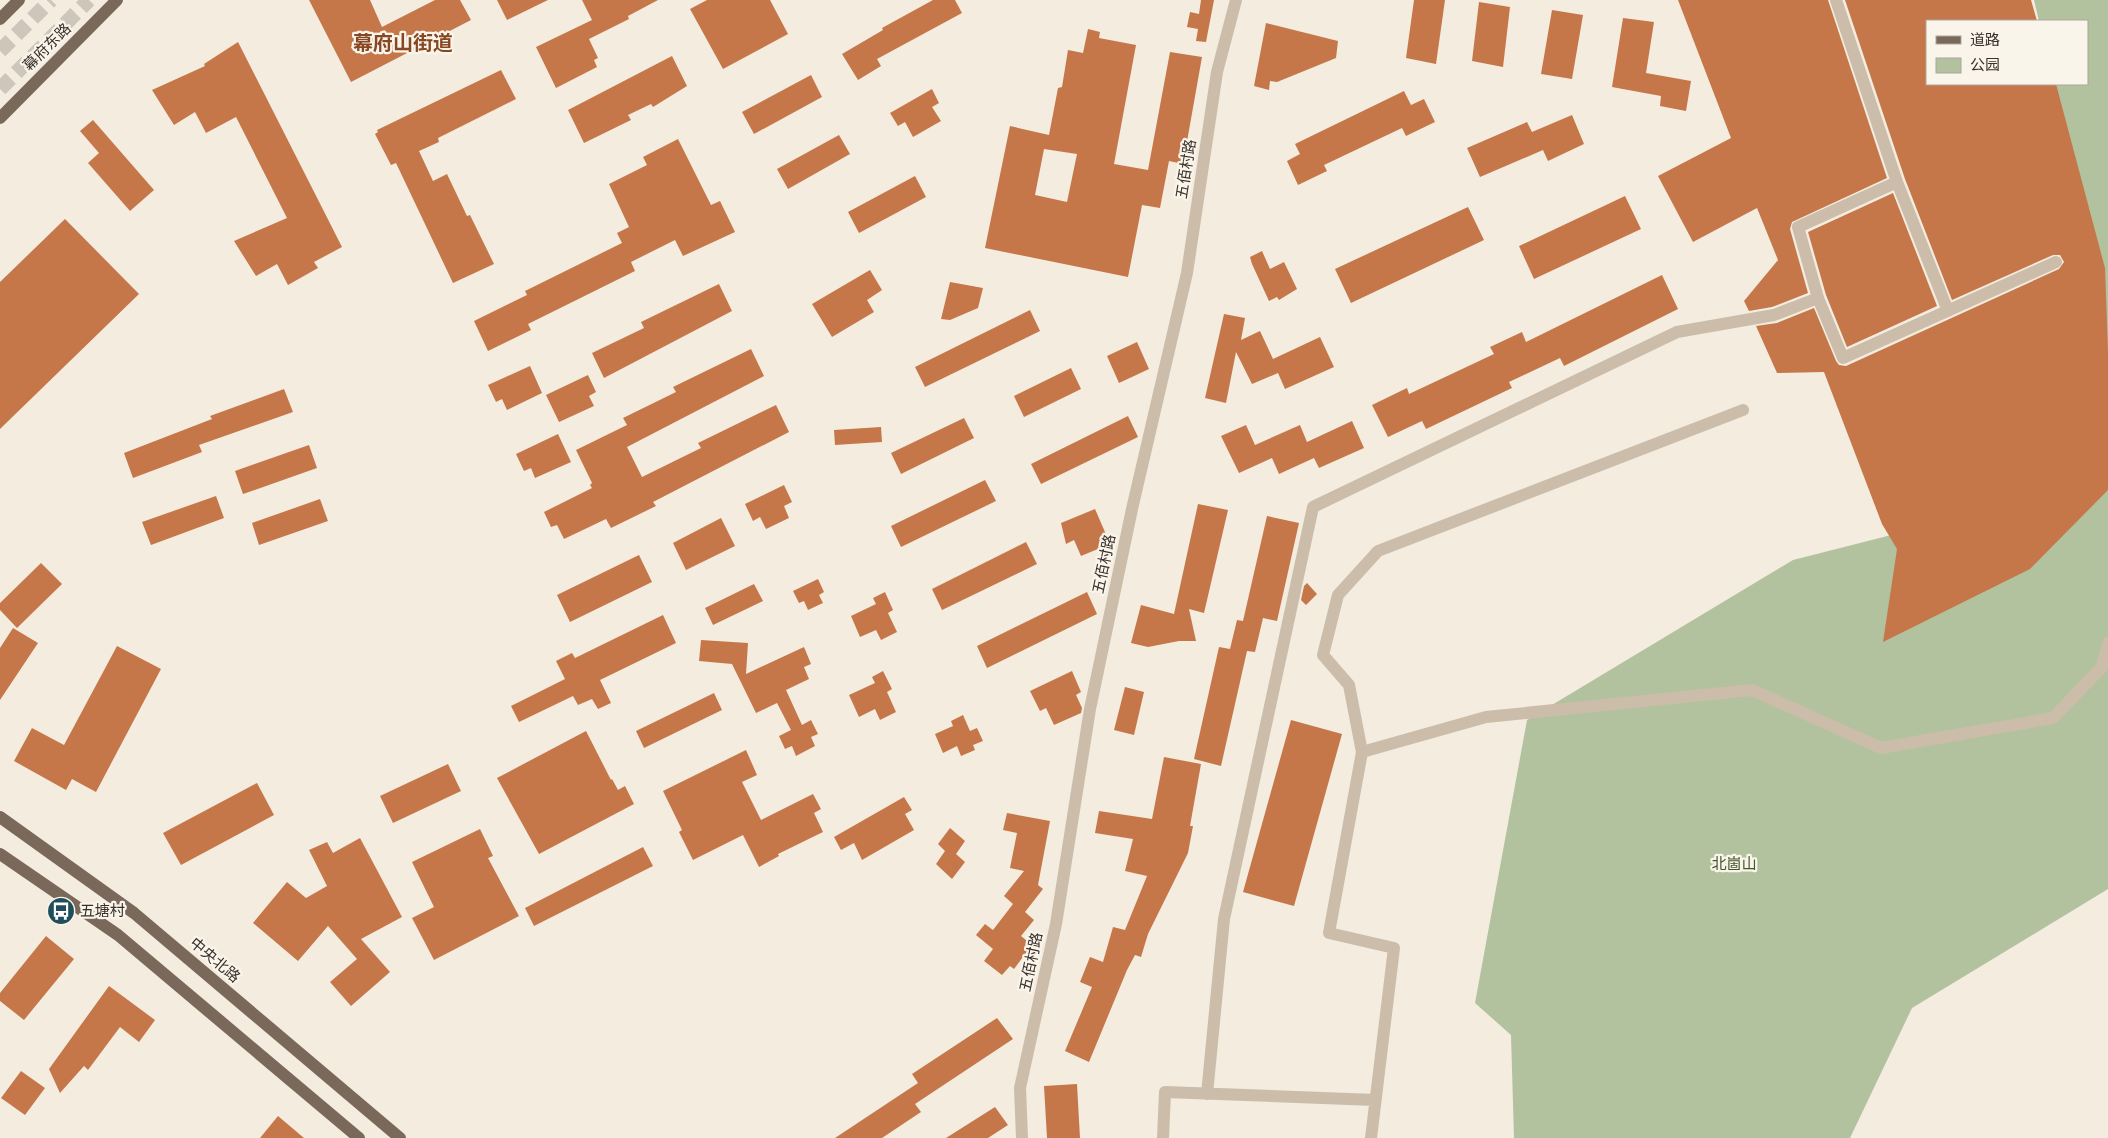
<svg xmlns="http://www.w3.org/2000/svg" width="2108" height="1138" viewBox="0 0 2108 1138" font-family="Raleway,'Noto Sans SC',sans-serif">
<rect width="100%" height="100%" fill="#f3ecdf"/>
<path fill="#b2c29e" d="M 2034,0 L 2108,0 L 2108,889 L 1912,1008 L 1850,1138 L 1514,1138 L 1511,1035 L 1475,1003 L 1527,720 L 1793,560 L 2088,485 L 2054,84 L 2087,84 L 2087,21 L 2039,21 Z"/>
<path fill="#c5774a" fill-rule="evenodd" d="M 309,0 L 370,0 L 382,27 L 435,0 L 460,0 L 471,20 L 351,82 Z
M 497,0 L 548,0 L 507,20 Z
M 582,0 L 658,0 L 628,16 L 629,19 L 589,39 L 598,58 L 594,60 L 597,67 L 556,88 L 536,47 L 592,20 Z
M 707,0 L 770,0 L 788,34 L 723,69 L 690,9 Z
M 933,0 L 955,0 L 962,13 L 877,59 L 881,66 L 858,80 L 842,54 L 883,30 L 882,28 Z
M 1201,0 L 1214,0 L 1206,42 L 1196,41 L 1198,29 L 1187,27 L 1190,12 L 1199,14 Z
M 1414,0 L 1445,0 L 1436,64 L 1406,58 Z
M 1678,0 L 1828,0 L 1887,178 L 1792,222 L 1790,229 L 1808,293 L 1772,307 L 1749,311 L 1744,301 L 1778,260 L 1757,208 L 1693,242 L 1658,176 L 1731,138 Z
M 1845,0 L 2031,0 L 2037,21 L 1927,21 L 1927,84 L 2056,84 L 2105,268 L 2108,351 L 2108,490 L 2030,569 L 1883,642 L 1897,549 L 1882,524 L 1824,372 L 1777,373 L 1756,326 L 1777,323 L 1814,308 L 1836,361 L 1839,365 L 1846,366 L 2059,269 L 2064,262 L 2060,255 L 2053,255 L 1952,300 L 1905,179 Z
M 1479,2 L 1510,7 L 1503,67 L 1472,61 Z
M 1552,10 L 1583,15 L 1572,79 L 1541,74 Z
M 1623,18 L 1654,22 L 1646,73 L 1691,81 L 1686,111 L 1660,106 L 1661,96 L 1612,87 Z
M 1266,23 L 1338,41 L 1336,58 L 1277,82 L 1270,81 L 1269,90 L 1254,86 Z
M 1088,29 L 1100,32 L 1099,38 L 1136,45 L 1114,164 L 1148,170 L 1170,52 L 1202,57 L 1183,164 L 1169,161 L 1160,208 L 1142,205 L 1128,277 L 985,248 L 1010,126 L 1049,135 L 1058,88 L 1062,87 L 1068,50 L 1083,53 ZM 1044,149 L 1077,154 L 1067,202 L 1035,195 Z
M 238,42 L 342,247 L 314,262 L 318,268 L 288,285 L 277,264 L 256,276 L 234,241 L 287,218 L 236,117 L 206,133 L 195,112 L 174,125 L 152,90 L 205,66 L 204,64 Z
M 672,56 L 687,86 L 653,107 L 651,104 L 628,115 L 631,120 L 584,143 L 568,110 Z
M 501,70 L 516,99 L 438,138 L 439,142 L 419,151 L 433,181 L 447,174 L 467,216 L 470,215 L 494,264 L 453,283 L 396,163 L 391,165 L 375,134 L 378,132 L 377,130 Z
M 811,75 L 822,97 L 754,134 L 742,112 Z
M 932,89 L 939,103 L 932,107 L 941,121 L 913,137 L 905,122 L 898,126 L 890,113 Z
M 1404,91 L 1411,105 L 1424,99 L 1435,122 L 1406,136 L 1402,128 L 1324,165 L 1327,171 L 1298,185 L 1287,161 L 1300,154 L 1295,144 Z
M 1572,115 L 1584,144 L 1548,161 L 1543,150 L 1480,177 L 1467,148 L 1527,122 L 1532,132 Z
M 93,120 L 154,190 L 130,211 L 88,163 L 99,153 L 80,131 Z
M 839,135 L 850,154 L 788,189 L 777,169 Z
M 678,139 L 711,205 L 720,201 L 735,232 L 683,256 L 675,240 L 631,262 L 635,271 L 528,324 L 531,330 L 488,351 L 474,321 L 527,295 L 525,291 L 622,243 L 617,233 L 629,227 L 609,184 L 647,165 L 643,157 Z
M 915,176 L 926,197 L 859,233 L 848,212 Z
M 1893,193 L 1937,306 L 1847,347 L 1826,295 L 1808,232 Z
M 1625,196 L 1641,229 L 1534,279 L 1519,246 Z
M 1468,207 L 1484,240 L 1351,303 L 1335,269 Z
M 65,219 L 139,294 L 0,429 L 0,282 Z
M 1262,251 L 1270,269 L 1284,262 L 1297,289 L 1279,300 L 1277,297 L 1269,301 L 1252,264 L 1250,257 Z
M 870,270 L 882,290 L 867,300 L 874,312 L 832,337 L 812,304 Z
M 1662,275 L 1678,309 L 1564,366 L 1560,358 L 1509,382 L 1512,388 L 1426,429 L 1422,421 L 1388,437 L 1372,405 L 1407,388 L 1409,394 L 1494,354 L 1490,347 L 1522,332 L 1526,342 Z
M 950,282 L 983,288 L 978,308 L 950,320 L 941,319 Z
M 719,284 L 732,311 L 604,378 L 592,353 L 644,328 L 641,322 Z
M 1030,310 L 1040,331 L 925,387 L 915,367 Z
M 1224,314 L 1245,318 L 1241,340 L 1260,331 L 1273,359 L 1320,337 L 1334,367 L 1285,389 L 1278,373 L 1252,384 L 1236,352 L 1226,403 L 1205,398 Z
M 1137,342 L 1149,369 L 1119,383 L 1107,356 Z
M 751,349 L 764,376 L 627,447 L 642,477 L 701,448 L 698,443 L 776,405 L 789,432 L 653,502 L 656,506 L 611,528 L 606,519 L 564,539 L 557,525 L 551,527 L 544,512 L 592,488 L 590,485 L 592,483 L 576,450 L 627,425 L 623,418 L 676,392 L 673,387 Z
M 530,366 L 542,393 L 507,410 L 502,399 L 496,402 L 488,385 Z
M 1071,368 L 1081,389 L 1024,417 L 1014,396 Z
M 588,375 L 596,392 L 589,396 L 594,406 L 559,422 L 546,395 Z
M 284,389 L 293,412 L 199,445 L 202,452 L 133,478 L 124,453 L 212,419 L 210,416 Z
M 1128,416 L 1138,437 L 1041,484 L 1031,464 Z
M 964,418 L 974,438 L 901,474 L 891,453 Z
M 1352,421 L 1364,448 L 1319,468 L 1314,458 L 1279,474 L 1272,458 L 1239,473 L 1221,436 L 1246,425 L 1255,445 L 1300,425 L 1307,442 Z
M 881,427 L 882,442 L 835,445 L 834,430 Z
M 558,434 L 571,462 L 535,478 L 531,468 L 524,471 L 516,454 Z
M 309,445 L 317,468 L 243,494 L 235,471 Z
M 985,480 L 996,501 L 901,547 L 891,526 Z
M 784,485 L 792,502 L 784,506 L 789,518 L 766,529 L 760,517 L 753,521 L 745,504 Z
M 216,496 L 224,518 L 151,545 L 142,522 Z
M 320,499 L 328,521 L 259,545 L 252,523 Z
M 1198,504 L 1228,510 L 1204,613 L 1189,609 L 1196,641 L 1179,641 L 1148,647 L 1131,643 L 1141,605 L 1174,614 Z
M 1095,509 L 1108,539 L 1103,541 L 1105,546 L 1081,556 L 1074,540 L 1066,544 L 1061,523 Z
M 1267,516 L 1299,523 L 1277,621 L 1263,618 L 1255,652 L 1247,651 L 1221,766 L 1194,759 L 1219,647 L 1230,649 L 1237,620 L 1243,621 Z
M 721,518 L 735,546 L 686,570 L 673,543 Z
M 1026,542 L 1037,564 L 942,610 L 932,589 Z
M 639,555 L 652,582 L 570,622 L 557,595 Z
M 41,563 L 62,584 L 17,628 L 0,610 L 0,603 Z
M 818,579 L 824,592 L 819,595 L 823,603 L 808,610 L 804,601 L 799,603 L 793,591 Z
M 1307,583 L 1317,594 L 1306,605 L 1301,600 L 1304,586 Z
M 754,584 L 763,601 L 713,625 L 705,608 Z
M 885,592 L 893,610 L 888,613 L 897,632 L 881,640 L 876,630 L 860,637 L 851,616 L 876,604 L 873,598 Z
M 1087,592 L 1097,614 L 987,668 L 977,646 Z
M 663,615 L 676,643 L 600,680 L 611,703 L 598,709 L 592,699 L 578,705 L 573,696 L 519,722 L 511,706 L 565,679 L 556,661 L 572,653 L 575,658 Z
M 13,628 L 38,643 L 0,700 L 0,648 Z
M 701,640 L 748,643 L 746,674 L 804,647 L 811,664 L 804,667 L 809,679 L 786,690 L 802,725 L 811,720 L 818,734 L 811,737 L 815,746 L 796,756 L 792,746 L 785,749 L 779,736 L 791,730 L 777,703 L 756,713 L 732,664 L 699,661 Z
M 117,646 L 161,669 L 96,792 L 72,779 L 66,790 L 14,761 L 32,728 L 64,745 Z
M 883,671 L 892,689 L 887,692 L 896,712 L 880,720 L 875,709 L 859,717 L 849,695 L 875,683 L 872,677 Z
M 1072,671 L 1081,692 L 1076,695 L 1082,708 L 1081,713 L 1054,725 L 1046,708 L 1040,711 L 1030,691 Z
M 1125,687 L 1144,692 L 1134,735 L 1114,730 Z
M 714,693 L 722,710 L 644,748 L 636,731 Z
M 963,715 L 970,731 L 977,728 L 983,741 L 973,745 L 975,750 L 961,756 L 957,746 L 943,753 L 935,734 L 953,726 L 951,721 Z
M 1291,720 L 1342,734 L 1294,906 L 1243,892 Z
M 586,731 L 611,780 L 612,779 L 618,790 L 625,786 L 634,804 L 539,854 L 497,778 Z
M 746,750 L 757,775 L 742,782 L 761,820 L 813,794 L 821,809 L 814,813 L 823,832 L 778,854 L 779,856 L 759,867 L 743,835 L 693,860 L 679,832 L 682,830 L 663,791 Z
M 1164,757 L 1201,764 L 1190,826 L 1193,826 L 1188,853 L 1148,934 L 1141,957 L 1135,955 L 1127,970 L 1089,1062 L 1065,1051 L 1092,987 L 1080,982 L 1090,957 L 1103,962 L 1113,927 L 1125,930 L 1147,876 L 1125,871 L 1133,839 L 1095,833 L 1099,811 L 1152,819 Z
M 448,764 L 461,791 L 393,823 L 380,796 Z
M 257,783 L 274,815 L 181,865 L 163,833 Z
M 904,797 L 912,810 L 905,814 L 914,830 L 862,860 L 854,843 L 841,850 L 834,837 Z
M 1007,813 L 1050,821 L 1038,885 L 1043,889 L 1025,912 L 1034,920 L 1021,936 L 1032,945 L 1014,969 L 1010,966 L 1002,975 L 984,961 L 993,949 L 976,935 L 985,924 L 993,930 L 1013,904 L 1004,896 L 1024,871 L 1010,868 L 1017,833 L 1003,830 Z
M 950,828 L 965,841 L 956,854 L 965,862 L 952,879 L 936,864 L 945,851 L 938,844 Z
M 480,829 L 493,856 L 488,858 L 519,916 L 434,960 L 412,918 L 434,907 L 412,862 Z
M 360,838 L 402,917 L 361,939 L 390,972 L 351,1006 L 330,982 L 357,959 L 328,926 L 298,961 L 253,923 L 287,882 L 306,898 L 327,886 L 309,850 L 327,842 L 333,853 Z
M 643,847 L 653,866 L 534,926 L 525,908 Z
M 46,936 L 74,959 L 24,1020 L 0,1001 L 0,993 Z
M 109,986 L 155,1020 L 139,1042 L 120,1027 L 88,1070 L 84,1066 L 60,1093 L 49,1069 Z
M 997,1018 L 1013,1039 L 915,1104 L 921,1112 L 882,1138 L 835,1138 L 918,1083 L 912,1074 Z
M 21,1071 L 45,1088 L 25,1115 L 1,1098 Z
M 1077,1084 L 1080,1138 L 1047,1138 L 1044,1086 Z
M 995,1107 L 1008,1125 L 988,1138 L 946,1138 Z
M 278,1116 L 304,1138 L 260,1138 Z"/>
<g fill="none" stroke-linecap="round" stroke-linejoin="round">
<path stroke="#cec6bb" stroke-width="15" stroke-dasharray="15 8" stroke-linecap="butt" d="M 0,51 L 51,0
M 0,89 L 89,0"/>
<path stroke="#cbbdaa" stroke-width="12" d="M 1836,0 L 1897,182 L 1948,311
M 1818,298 L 1843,358 L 2056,262
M 1362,752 L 1486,717 L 1752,690 L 1881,748 L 2053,718 L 2102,667 L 2108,643
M 1207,1094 L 1224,919 L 1313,507 L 1677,332 L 1774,315 L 1818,298 L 1798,227 L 1897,182
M 1022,1138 L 1020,1088 L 1056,924 L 1090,709 L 1132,509 L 1187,273 L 1217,72 L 1236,0
M 1163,1138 L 1165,1092 L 1375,1100
M 1371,1138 L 1394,948 L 1329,933 L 1362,752 L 1349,685 L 1323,655 L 1338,595 L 1378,551 L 1743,410"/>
<path stroke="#7a695b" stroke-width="12" d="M 0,19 L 19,0
M 0,118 L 117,0
M 0,817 L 134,913 L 400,1138
M 0,854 L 118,935 L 359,1138"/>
</g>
<defs>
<g id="bus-disc" transform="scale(1.4375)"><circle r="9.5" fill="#1f4f5a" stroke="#faf5eb"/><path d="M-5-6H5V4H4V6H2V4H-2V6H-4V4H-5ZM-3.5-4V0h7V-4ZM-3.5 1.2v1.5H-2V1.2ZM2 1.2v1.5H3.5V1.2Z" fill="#fff"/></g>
</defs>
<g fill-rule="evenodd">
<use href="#bus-disc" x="61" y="911"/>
</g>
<g text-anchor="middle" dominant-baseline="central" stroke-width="4.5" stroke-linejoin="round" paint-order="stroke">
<g font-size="15" fill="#39302a" stroke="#faf5eb">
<text transform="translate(47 47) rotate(-45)">幕府东路</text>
<text transform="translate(1186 169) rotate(-81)">五佰村路</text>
<text transform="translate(1104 564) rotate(-78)">五佰村路</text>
<text transform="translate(215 960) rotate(40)">中央北路</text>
<text transform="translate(1031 962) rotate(-78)">五佰村路</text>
</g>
<g font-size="15" fill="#43572d" stroke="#faf5eb">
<text x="1734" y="864">北崮山</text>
</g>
<g font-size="15" fill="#39302a" stroke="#faf5eb" text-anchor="start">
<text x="80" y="911">五塘村</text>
</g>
<g font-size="20" font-weight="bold" fill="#884723" stroke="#faf5eb">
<text x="403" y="43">幕府山街道</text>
</g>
</g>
<rect x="1926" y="20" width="162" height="65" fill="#faf5eb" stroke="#ada69e"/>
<rect x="1936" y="36" width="25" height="8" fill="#7a695b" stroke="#ada69e"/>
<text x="1970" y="45" font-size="15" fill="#39302a">道路</text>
<rect x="1936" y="58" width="25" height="15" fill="#b2c29e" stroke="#ada69e"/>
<text x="1970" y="70" font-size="15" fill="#39302a">公园</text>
</svg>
